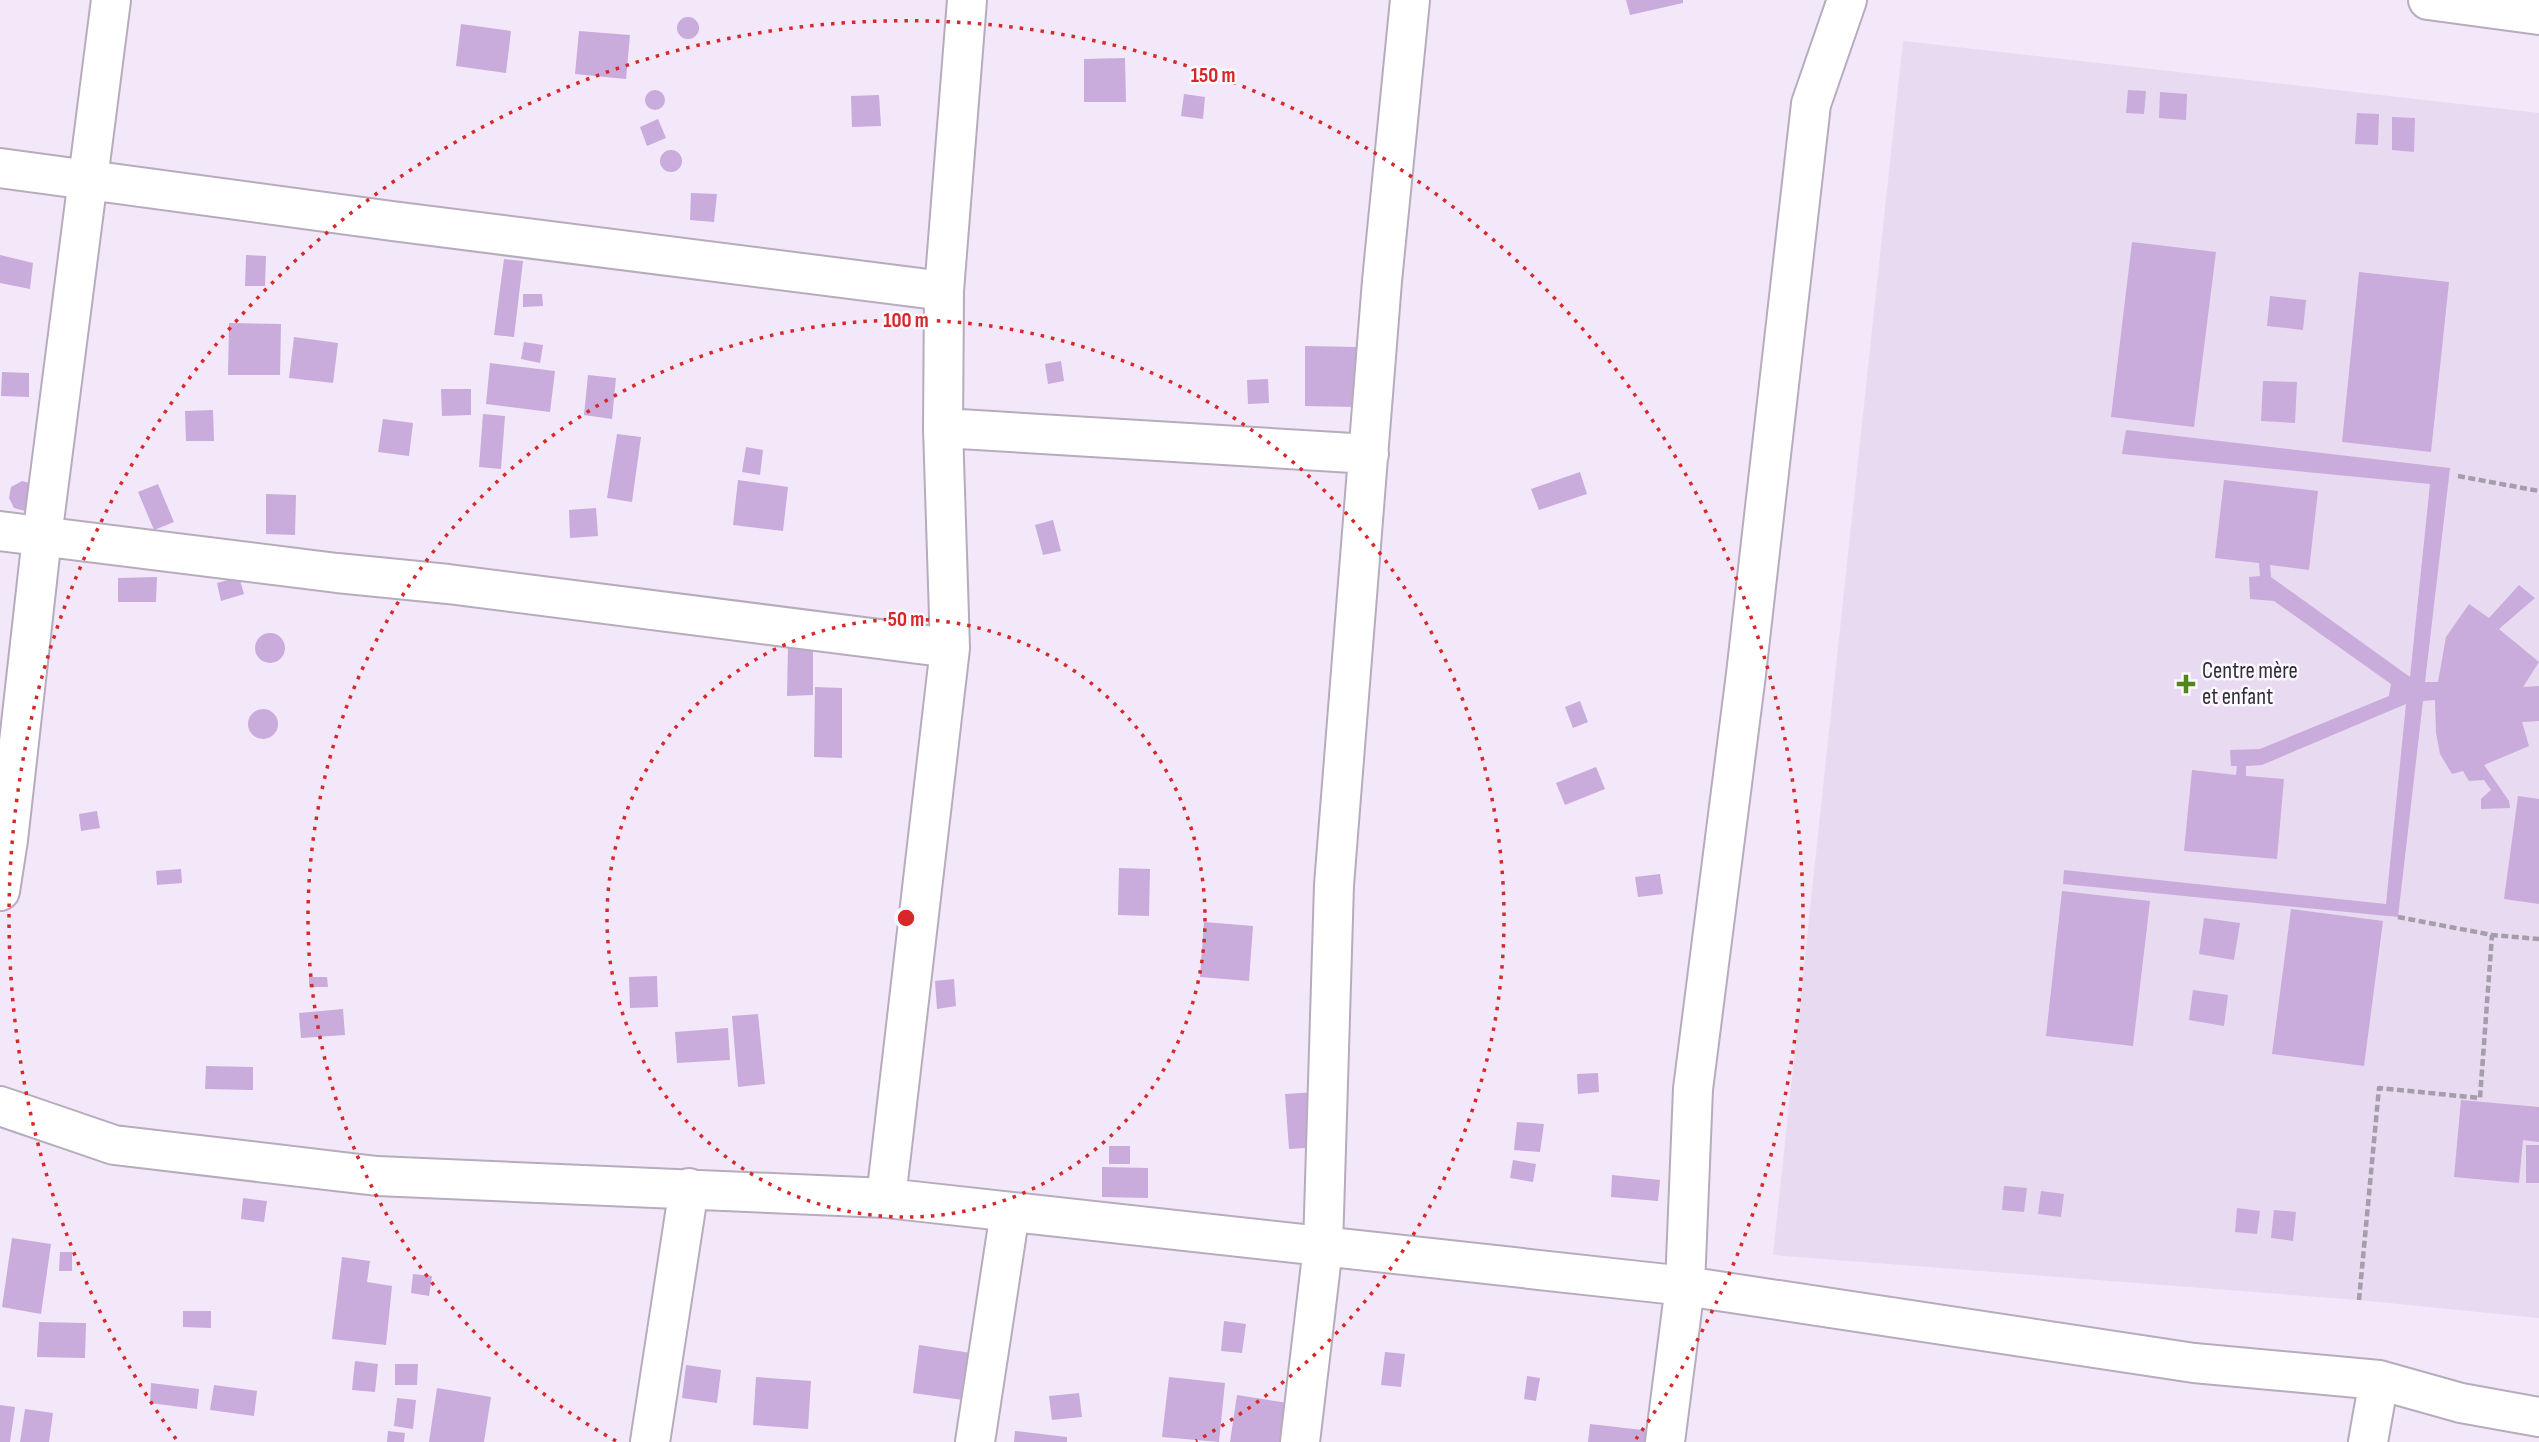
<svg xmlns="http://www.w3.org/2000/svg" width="2539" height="1442" viewBox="0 0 2539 1442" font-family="'Sofia Sans Condensed',sans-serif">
<rect width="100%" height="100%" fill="#f2e8f9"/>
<path fill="#e8daf1" d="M 1903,41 L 2539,113 L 2539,1318 L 2359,1300 L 1773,1255 Z"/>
<path fill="#c9abdc" d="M 1626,0 L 1683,0 L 1683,3 L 1630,15 Z
M677 28a11 11 0 1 1 22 0a11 11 0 1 1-22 0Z
M 461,24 L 511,31 L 506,73 L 456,66 Z
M 579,31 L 630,35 L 626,79 L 575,74 Z
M 1125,58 L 1126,102 L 1084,102 L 1084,59 Z
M 2128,90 L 2146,91 L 2144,114 L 2126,113 Z
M645 100a10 10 0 1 1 20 0a10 10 0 1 1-20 0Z
M 2160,92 L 2187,94 L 2186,120 L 2159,118 Z
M 1184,94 L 1205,97 L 1203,119 L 1181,116 Z
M 879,95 L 881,126 L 852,127 L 851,96 Z
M 2357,113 L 2379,114 L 2378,145 L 2355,144 Z
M 2392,117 L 2415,118 L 2414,152 L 2392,150 Z
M 658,119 L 666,138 L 647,146 L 640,127 Z
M660 161a11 11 0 1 1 22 0a11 11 0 1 1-22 0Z
M 691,193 L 717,194 L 714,222 L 690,220 Z
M 2132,242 L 2216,252 L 2194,427 L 2111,417 Z
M 0,255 L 33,263 L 30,289 L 0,283 Z
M 246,255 L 266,256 L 265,286 L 245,286 Z
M 504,259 L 523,261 L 514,337 L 494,335 Z
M 2359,272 L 2449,282 L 2431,452 L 2342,442 Z
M 523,294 L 542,294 L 543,306 L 523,307 Z
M 2270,296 L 2306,300 L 2303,330 L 2267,326 Z
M 229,323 L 281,324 L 280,375 L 228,375 Z
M 294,337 L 338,343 L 333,383 L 289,378 Z
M 524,342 L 543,345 L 540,363 L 521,359 Z
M 1305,346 L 1357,347 L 1356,407 L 1305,406 Z
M 1061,361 L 1064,381 L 1048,384 L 1045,364 Z
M 490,363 L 555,371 L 550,412 L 486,404 Z
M 2,372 L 29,373 L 29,397 L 1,396 Z
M 588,375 L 616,378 L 612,419 L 584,415 Z
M 1268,379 L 1269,403 L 1248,404 L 1247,380 Z
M 2263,381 L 2297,382 L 2295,423 L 2261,421 Z
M 441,389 L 471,389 L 471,415 L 442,416 Z
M 213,410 L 214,441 L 186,441 L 185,411 Z
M 483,414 L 505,416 L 501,469 L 479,467 Z
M 383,419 L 413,423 L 409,456 L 378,452 Z
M 2126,430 L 2450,468 L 2425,682 L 2438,682 L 2446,637 L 2469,604 L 2489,618 L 2519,585 L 2535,598 L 2499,629 L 2539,662 L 2523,687 L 2539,686 L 2539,721 L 2522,722 L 2529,746 L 2484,765 L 2509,801 L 2510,808 L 2481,809 L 2481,799 L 2491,790 L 2484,780 L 2469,781 L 2463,771 L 2452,774 L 2440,754 L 2436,733 L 2435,700 L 2423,701 L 2398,917 L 2063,884 L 2064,870 L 2386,904 L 2406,704 L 2262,765 L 2246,766 L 2246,776 L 2284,779 L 2277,859 L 2184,851 L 2192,770 L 2236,775 L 2237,766 L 2231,766 L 2230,750 L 2260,749 L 2389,696 L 2391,684 L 2274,601 L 2250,599 L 2249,577 L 2260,576 L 2259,563 L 2215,558 L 2224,480 L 2318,491 L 2309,570 L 2270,565 L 2271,577 L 2410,677 L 2430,484 L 2122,454 Z
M 617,434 L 641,437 L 632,502 L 607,498 Z
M 746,447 L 763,450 L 760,475 L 742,472 Z
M 1580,472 L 1587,494 L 1539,510 L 1531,489 Z
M 738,480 L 788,487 L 783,531 L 733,525 Z
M 22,481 L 33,484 L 31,509 L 25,511 L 14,508 L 9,498 L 11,487 Z
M 158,484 L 174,522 L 154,530 L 138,492 Z
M 266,494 L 296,495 L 295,535 L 266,534 Z
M 596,508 L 598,536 L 570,538 L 569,510 Z
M 1053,520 L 1061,551 L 1043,555 L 1035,525 Z
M 157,577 L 156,602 L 118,602 L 118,578 Z
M 239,577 L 244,594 L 221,601 L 217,583 Z
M255 648a15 15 0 1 1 30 0a15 15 0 1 1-30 0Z
M 788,644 L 813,644 L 813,695 L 787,696 Z
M 815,687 L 842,688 L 842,758 L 814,757 Z
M 1580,701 L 1588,722 L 1573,728 L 1565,707 Z
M248 724a15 15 0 1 1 30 0a15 15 0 1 1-30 0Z
M 1596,767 L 1605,789 L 1565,805 L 1556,783 Z
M 2518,796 L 2539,799 L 2539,904 L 2504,899 Z
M 97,811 L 100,828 L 81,831 L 79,814 Z
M 1119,868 L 1150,869 L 1149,916 L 1118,915 Z
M 181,869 L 182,883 L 157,885 L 156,871 Z
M 1660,874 L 1663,894 L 1638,897 L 1635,877 Z
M 2062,891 L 2150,901 L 2133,1046 L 2046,1036 Z
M 2291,909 L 2383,921 L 2364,1066 L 2272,1054 Z
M 2204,918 L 2240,923 L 2234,960 L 2199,954 Z
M 1204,922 L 1253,926 L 1249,981 L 1200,977 Z
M 657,976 L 658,1007 L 630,1008 L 629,977 Z
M 309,977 L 327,977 L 328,987 L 309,987 Z
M 954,979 L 956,1006 L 937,1009 L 935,981 Z
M 2193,990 L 2228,995 L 2224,1026 L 2189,1020 Z
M 343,1009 L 345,1035 L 301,1038 L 299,1013 Z
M 758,1014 L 765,1084 L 738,1087 L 732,1016 Z
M 728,1028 L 730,1060 L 677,1063 L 675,1032 Z
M 206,1066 L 253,1067 L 253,1090 L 205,1089 Z
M 1598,1073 L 1599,1092 L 1578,1094 L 1577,1074 Z
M 1317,1092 L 1321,1147 L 1289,1149 L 1285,1094 Z
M 2461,1100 L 2539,1107 L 2539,1142 L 2523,1140 L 2519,1183 L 2454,1177 Z
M 1517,1122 L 1544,1124 L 1540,1152 L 1514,1150 Z
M 2526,1145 L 2539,1145 L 2539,1183 L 2526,1183 Z
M 1109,1146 L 1130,1146 L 1130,1164 L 1109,1164 Z
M 1513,1160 L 1536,1164 L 1533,1182 L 1510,1178 Z
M 1102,1167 L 1148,1168 L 1148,1198 L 1102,1197 Z
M 1612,1175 L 1660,1180 L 1658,1201 L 1611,1197 Z
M 2004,1186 L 2027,1188 L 2024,1212 L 2002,1210 Z
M 2041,1191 L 2064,1194 L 2061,1217 L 2038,1214 Z
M 243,1198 L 267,1201 L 264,1222 L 241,1219 Z
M 2237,1208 L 2260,1211 L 2257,1234 L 2235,1232 Z
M 2274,1210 L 2296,1212 L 2293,1241 L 2271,1238 Z
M 12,1238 L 51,1244 L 41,1314 L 2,1307 Z
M 60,1252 L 72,1252 L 72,1271 L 59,1271 Z
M 342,1257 L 370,1261 L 367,1282 L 392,1286 L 386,1345 L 332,1339 Z
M 413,1274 L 432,1276 L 429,1296 L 411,1293 Z
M 183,1311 L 211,1311 L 211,1328 L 183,1327 Z
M 1224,1321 L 1246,1324 L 1242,1353 L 1221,1351 Z
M 39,1322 L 86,1323 L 85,1358 L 37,1357 Z
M 919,1345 L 971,1353 L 963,1400 L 913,1393 Z
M 1385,1352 L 1405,1354 L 1401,1387 L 1381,1385 Z
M 355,1361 L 378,1364 L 375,1392 L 352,1390 Z
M 395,1364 L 418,1364 L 417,1385 L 395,1385 Z
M 686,1365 L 721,1370 L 717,1403 L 682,1398 Z
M 1527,1376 L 1540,1378 L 1536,1401 L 1524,1399 Z
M 756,1377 L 811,1381 L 808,1429 L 753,1425 Z
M 1169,1377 L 1225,1383 L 1219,1442 L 1162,1437 Z
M 151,1383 L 199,1389 L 197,1409 L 150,1403 Z
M 214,1385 L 257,1391 L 254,1416 L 210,1410 Z
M 437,1388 L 491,1397 L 484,1442 L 429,1442 Z
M 1079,1393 L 1082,1417 L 1052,1420 L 1049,1396 Z
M 1237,1395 L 1307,1406 L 1301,1442 L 1230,1442 Z
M 397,1398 L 416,1400 L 413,1429 L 394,1426 Z
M 0,1405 L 15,1407 L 10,1442 L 0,1442 Z
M 25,1409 L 53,1413 L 49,1442 L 20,1442 Z
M 1590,1424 L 1651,1431 L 1650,1442 L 1588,1442 Z
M 388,1431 L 405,1433 L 404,1442 L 387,1442 Z
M 1015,1431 L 1067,1437 L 1067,1442 L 1014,1442 Z"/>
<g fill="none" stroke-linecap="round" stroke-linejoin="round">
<g stroke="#b6acbc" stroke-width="42">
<path id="minor" d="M 2428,0 L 2539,15
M 0,168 L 392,221 L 944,291
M 943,428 L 1369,454
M 0,531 L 337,573 L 448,584 L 950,648
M 0,891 L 8,840 L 42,537 L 111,0
M 0,1106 L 114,1145 L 377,1176 L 886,1198 L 1685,1286 L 2194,1363 L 2379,1380 L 2461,1403 L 2539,1417
M 886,1198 L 950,648 L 943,428 L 944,291 L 967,0
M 650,1442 L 689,1188
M 975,1442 L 1010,1212
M 1300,1442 L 1323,1247 L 1334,885 L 1382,281 L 1410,0
M 1665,1442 L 1685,1286 L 1693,1089 L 1746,674 L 1811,104 L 1847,0
M 2368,1442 L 2379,1380"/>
</g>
<path stroke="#a49daa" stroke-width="4.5" stroke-dasharray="7 3.5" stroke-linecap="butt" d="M 2458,476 L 2539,491
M 2398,917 L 2492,935 L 2539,939
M 2359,1300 L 2379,1088 L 2480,1098 L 2492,935"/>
<use href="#minor" stroke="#fff" stroke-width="38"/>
</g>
<g fill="none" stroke="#d62828" stroke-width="3.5" stroke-dasharray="3.5 7">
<circle cx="906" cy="918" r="299"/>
<path d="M616 1441A598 598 0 1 1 1196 1441"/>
<path d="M176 1439A897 897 0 1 1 1636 1439"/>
</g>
<path fill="#52851b" stroke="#fcf8ff" stroke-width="2.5" d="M2182.5 673.5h7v7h7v7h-7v7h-7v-7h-7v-7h7z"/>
<g text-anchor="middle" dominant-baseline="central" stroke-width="5" stroke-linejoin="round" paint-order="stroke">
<g font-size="23" fill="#312d34" stroke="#fcf8ff" text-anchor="start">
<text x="2202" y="671">Centre mère<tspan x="2202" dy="26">et enfant</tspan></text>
</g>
</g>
<circle cx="906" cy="918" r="10" fill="#d62828" stroke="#fcf8ff" stroke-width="3.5"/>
<g font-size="21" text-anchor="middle" font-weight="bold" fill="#d62828" stroke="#fcf8ff" stroke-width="5" stroke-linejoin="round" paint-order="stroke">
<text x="1213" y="82">150 m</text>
<text x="906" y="327">100 m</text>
<text x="906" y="626">50 m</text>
</g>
</svg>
